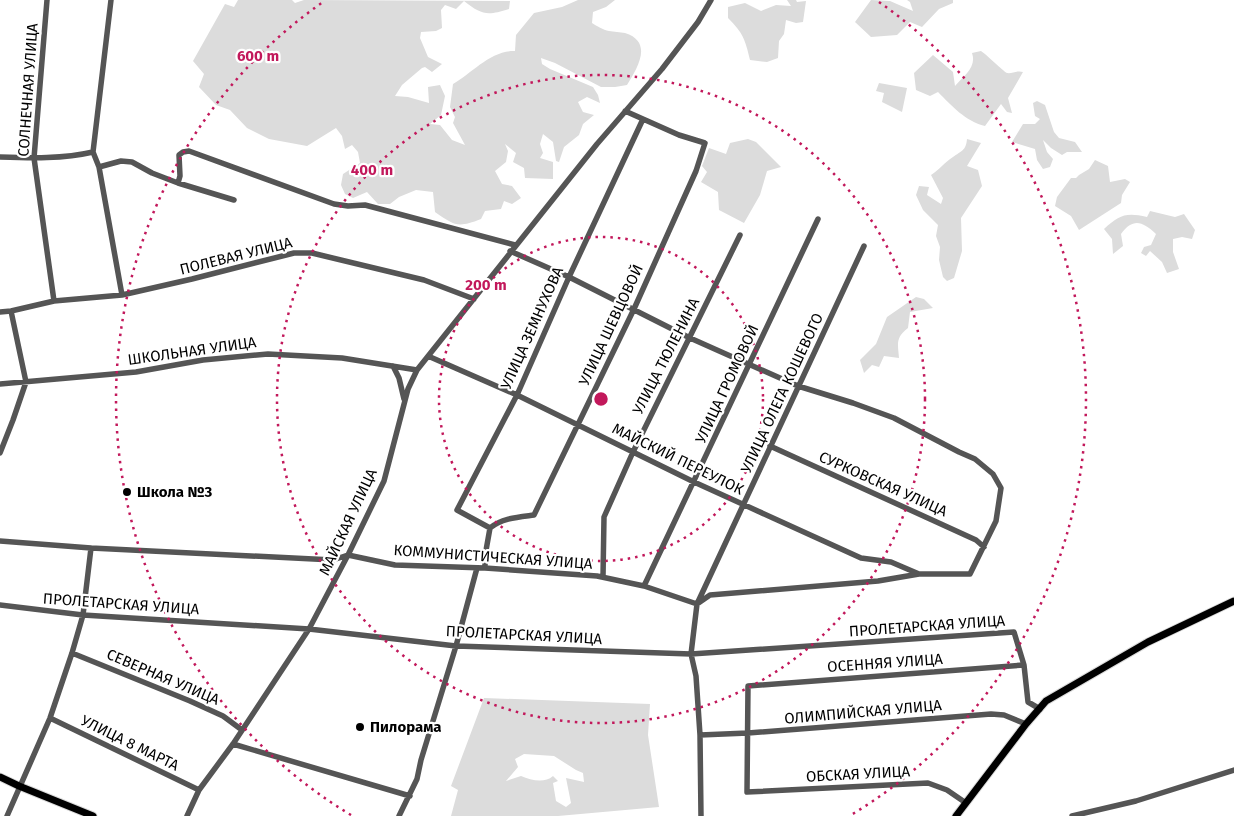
<svg xmlns="http://www.w3.org/2000/svg" width="1234" height="816" viewBox="0 0 1234 816" font-family="'Fira Sans',sans-serif">
<rect width="100%" height="100%" fill="#fff"/>
<path fill="#dcdcdc" fill-rule="evenodd" d="M 238,0 L 292,0 L 295,3 L 304,0 L 510,1 L 509,9 C 487,16 482,15 464,1 L 456,9 L 445,5 L 441,10 L 442,28 L 436,31 L 421,32 L 420,38 L 428,57 L 442,64 L 432,72 L 425,67 L 422,68 L 402,85 L 395,96 L 408,97 L 429,103 L 428,87 L 440,85 L 445,96 L 441,115 L 430,124 L 440,125 L 452,140 L 465,145 L 453,123 L 455,117 L 450,107 L 453,84 C 472,73 491,50 515,51 L 516,35 L 534,13 L 562,7 L 578,0 L 615,0 L 606,7 L 593,12 L 592,23 C 597,26 603,30 609,31 C 614,32 620,32 625,33 C 654,42 637,69 627,85 L 615,87 L 601,87 L 555,63 L 541,58 L 542,64 L 550,69 L 593,87 L 598,95 L 600,103 L 587,97 L 578,102 L 583,112 L 594,115 L 583,124 L 579,135 L 564,147 L 559,162 L 556,161 L 553,142 L 543,134 L 540,144 L 543,153 L 540,158 L 553,162 L 553,179 L 525,178 L 524,168 L 513,162 L 516,153 L 505,144 L 508,151 L 506,162 L 495,171 L 502,184 L 512,186 L 521,198 L 512,204 L 504,201 L 501,209 L 485,211 L 481,219 C 458,228 455,226 435,212 L 433,192 L 416,190 L 399,197 L 390,204 L 378,204 L 367,192 L 353,198 L 345,194 L 341,185 L 343,174 L 360,163 L 358,152 L 352,145 L 345,149 L 342,136 L 336,128 L 307,146 L 269,139 L 247,128 L 230,110 L 216,105 L 199,87 L 204,74 L 193,61 L 225,4 L 234,7 Z
M 787,0 L 796,0 L 797,2 L 806,1 L 803,22 L 796,23 L 786,20 L 784,34 L 779,41 L 778,58 L 767,62 L 750,60 C 745,39 743,33 728,18 L 728,7 L 745,3 L 761,11 L 776,5 L 791,6 Z
M 871,0 L 890,1 L 913,11 L 910,2 L 907,0 L 953,0 L 953,3 L 939,9 L 922,27 L 910,22 L 897,35 L 871,37 L 855,22 Z
M 981,51 C 987,55 1003,71 1007,73 C 1012,74 1017,70 1023,72 L 1008,98 L 1012,113 L 1007,112 L 1001,104 L 985,126 C 965,121 952,106 938,92 L 930,96 L 916,90 L 914,73 L 933,55 L 953,72 L 955,86 C 964,76 977,67 972,53 Z
M 879,83 L 907,88 L 902,112 L 882,102 L 884,93 L 876,91 Z
M 1037,101 L 1045,105 L 1054,132 L 1059,138 L 1075,142 L 1082,152 L 1067,152 L 1062,155 L 1051,148 L 1043,140 L 1047,152 L 1053,159 L 1050,167 L 1043,169 L 1037,160 L 1035,149 L 1012,142 L 1023,124 L 1035,124 L 1040,119 L 1035,116 L 1033,103 Z
M 748,139 L 756,142 L 781,167 L 767,171 L 760,195 L 744,223 L 719,210 L 718,192 L 701,182 L 707,172 L 702,166 L 709,148 L 726,154 L 730,143 Z
M 967,139 L 981,143 L 967,166 L 978,170 L 982,186 L 961,218 L 962,251 L 954,278 L 947,281 L 943,277 L 939,260 L 940,247 L 936,236 L 938,225 L 923,210 L 916,195 L 919,186 L 929,187 L 927,195 L 941,204 L 943,198 L 931,175 C 939,170 945,162 953,157 C 961,151 966,151 967,139 Z
M 1095,160 L 1108,166 L 1110,182 L 1125,179 L 1130,182 L 1122,195 L 1121,203 L 1079,230 L 1071,216 L 1055,206 L 1057,197 L 1071,178 L 1076,178 L 1079,175 L 1089,169 Z
M 1150,211 L 1175,217 L 1184,214 L 1195,230 L 1192,239 L 1182,237 L 1173,239 L 1173,252 L 1179,269 L 1167,273 L 1162,262 L 1150,251 L 1146,256 L 1141,253 L 1144,247 L 1151,245 L 1156,234 C 1142,221 1133,218 1121,234 L 1123,246 L 1113,254 L 1112,239 L 1104,229 C 1119,215 1126,212 1147,217 Z
M 916,297 L 924,299 L 933,308 L 910,312 L 908,328 C 895,338 898,344 899,358 L 884,356 L 879,367 L 872,365 L 864,373 L 860,360 L 876,344 L 887,317 Z
M 484,698 L 650,704 L 648,735 L 659,807 L 558,816 L 451,816 L 458,790 L 451,786 ZM 524,754 L 554,756 L 576,770 L 583,773 L 584,782 L 566,778 L 571,803 L 566,807 L 556,801 L 553,783 L 558,781 L 553,776 C 544,784 531,780 521,776 L 506,781 L 518,767 L 515,759 Z"/>
<g fill="none" stroke-linecap="round" stroke-linejoin="round">
<g stroke="#dbdbdb" stroke-width="9">
<path id="major" d="M 0,777 L 19,786 L 93,816
M 956,816 L 1026,724 L 1046,701 L 1148,642 L 1234,601"/>
</g>
<path stroke="#555" stroke-width="5.5" d="M 47,0 L 34,158 L 54,301
M 111,0 L 93,152 L 99,167 L 122,295
M 0,157 C 31,158 63,159 93,152
M 99,167 L 121,161 L 132,162 L 152,173 L 178,183 L 234,200
M 178,183 L 180,176 L 179,155 L 183,152 L 189,151 L 334,204 L 348,206 L 365,205 L 515,245
M 0,312 L 11,311 L 54,301 L 122,295 L 192,279 L 294,253 L 312,253 L 424,280 L 474,299
M 428,356 L 517,395 L 694,482 L 861,558 L 891,562 L 919,574
M 393,366 L 399,378 L 404,399
M 0,384 L 136,372 L 203,360 L 268,354 L 342,358 L 417,370
M 770,446 L 976,540 L 984,547
M 0,453 L 13,420 L 26,382 L 11,311
M 490,528 L 457,510 L 517,395 L 569,277 L 643,119
M 0,541 L 91,548 L 333,560 L 348,555 L 395,565 L 485,568 L 597,576 L 644,586 L 697,604 L 710,595 L 878,581 L 919,574 L 970,574 L 996,521 L 1001,488 L 993,474 L 975,459 L 959,452 L 894,418 L 853,403 L 798,386 L 690,338 L 569,277 L 510,251
M 485,568 L 485,556 L 490,528 C 502,518 519,517 534,515 L 634,309 L 696,171 L 705,143 L 679,135 L 625,111
M 603,577 L 604,517 L 633,452 L 740,235
M 644,586 L 818,219
M 0,605 L 83,615 L 309,629 L 456,646 L 691,654 L 1014,632 L 1024,665 L 1028,702 L 1040,709
M 72,653 L 190,701 L 223,716 L 242,730
M 50,718 L 199,790
M 700,735 L 748,733 L 991,714 L 1004,715 L 1026,724
M 233,744 L 410,796
M 966,803 L 947,790 L 928,783 L 747,792 L 748,686 L 1024,665
M 7,816 L 50,718 L 72,653 L 83,615 L 91,548
M 187,816 L 199,790 L 233,744 L 309,629 L 348,555 L 384,481 L 408,389 L 417,370 L 597,144 L 662,69 L 698,22 L 711,0
M 399,816 L 417,779 L 421,760 L 456,646 L 477,568
M 701,816 L 700,735 L 696,676 L 691,654 L 697,604 L 864,246
M 1072,816 L 1136,801 L 1234,770"/>
<use href="#major" stroke="#000" stroke-width="7"/>
</g>
<g fill="none" stroke="#c2185b" stroke-width="2.5" stroke-dasharray="2.5 5">
<circle cx="601" cy="399" r="162"/>
<circle cx="601" cy="399" r="324"/>
<path d="M351 815A485 485 0 0 1 323 2M879 2A485 485 0 0 1 851 815"/>
</g>
<g fill="#000" stroke="#fff" stroke-width="2">
<circle cx="127" cy="492" r="5"/>
<circle cx="360" cy="727" r="5"/>
</g>
<g text-anchor="middle" dominant-baseline="central" stroke-width="4.5" stroke-linejoin="round" paint-order="stroke">
<g font-size="15" fill="#000" stroke="#fff">
<text transform="translate(28 90) rotate(-86)">СОЛНЕЧНАЯ УЛИЦА</text>
<text transform="translate(236 256) rotate(-14)">ПОЛЕВАЯ УЛИЦА</text>
<text transform="translate(611 325) rotate(-65)">УЛИЦА ШЕВЦОВОЙ</text>
<text transform="translate(532 328) rotate(-66)">УЛИЦА ЗЕМНУХОВА</text>
<text transform="translate(192 351) rotate(-8)">ШКОЛЬНАЯ УЛИЦА</text>
<text transform="translate(666 356) rotate(-63)">УЛИЦА ТЮЛЕНИНА</text>
<text transform="translate(727 384) rotate(-65)">УЛИЦА ГРОМОВОЙ</text>
<text transform="translate(782 393) rotate(-65)">УЛИЦА ОЛЕГА КОШЕВОГО</text>
<text transform="translate(678 459) rotate(26)">МАЙСКИЙ ПЕРЕУЛОК</text>
<text transform="translate(883 484) rotate(24)">СУРКОВСКАЯ УЛИЦА</text>
<text transform="translate(348 522) rotate(-65)">МАЙСКАЯ УЛИЦА</text>
<text transform="translate(493 557) rotate(4)">КОММУНИСТИЧЕСКАЯ УЛИЦА</text>
<text transform="translate(121 604) rotate(4)">ПРОЛЕТАРСКАЯ УЛИЦА</text>
<text transform="translate(927 626) rotate(-4)">ПРОЛЕТАРСКАЯ УЛИЦА</text>
<text transform="translate(524 635) rotate(3)">ПРОЛЕТАРСКАЯ УЛИЦА</text>
<text transform="translate(885 663) rotate(-4)">ОСЕННЯЯ УЛИЦА</text>
<text transform="translate(163 677) rotate(23)">СЕВЕРНАЯ УЛИЦА</text>
<text transform="translate(863 712) rotate(-5)">ОЛИМПИЙСКАЯ УЛИЦА</text>
<text transform="translate(130 743) rotate(26)">УЛИЦА 8 МАРТА</text>
<text transform="translate(858 774) rotate(-3)">ОБСКАЯ УЛИЦА</text>
</g>
<g font-size="15" font-weight="bold" fill="#000" stroke="#fff" text-anchor="start">
<text x="137" y="492">Школа №3</text>
<text x="370" y="727">Пилорама</text>
</g>
</g>
<circle cx="601" cy="399" r="8" fill="#c2185b" stroke="#fff" stroke-width="2.5"/>
<g font-size="15" text-anchor="middle" font-weight="bold" fill="#c2185b" stroke="#fff" stroke-width="4.5" stroke-linejoin="round" paint-order="stroke">
<text x="258" y="61">600 m</text>
<text x="372" y="175">400 m</text>
<text x="486" y="290">200 m</text>
</g>
</svg>
